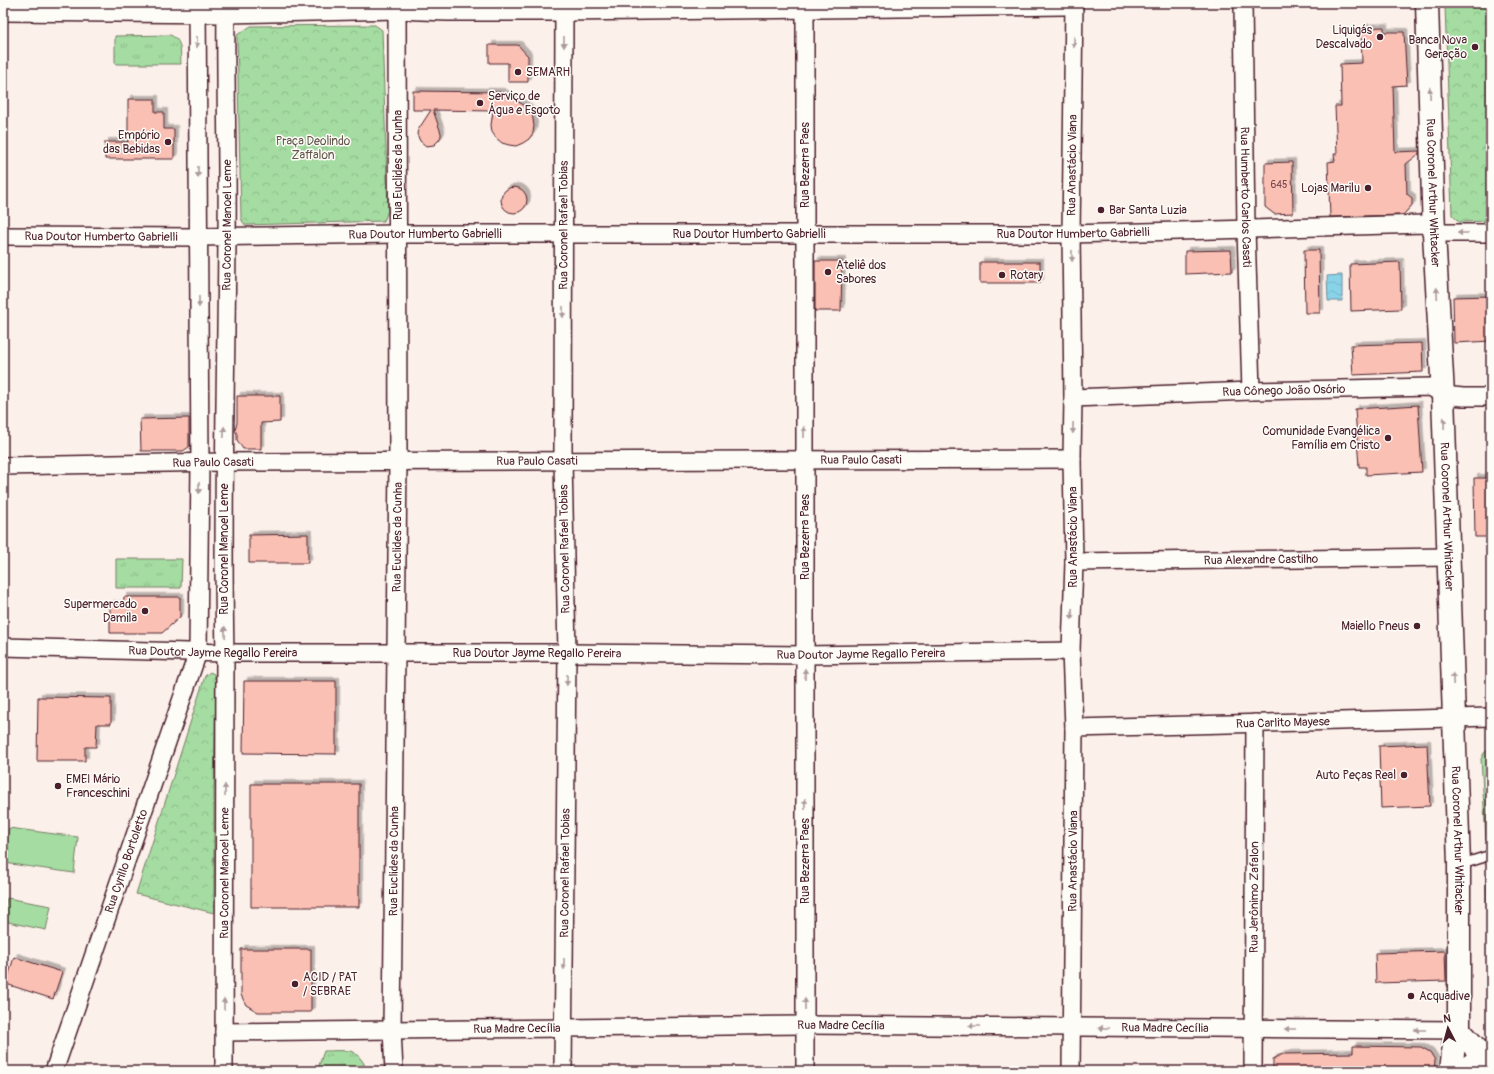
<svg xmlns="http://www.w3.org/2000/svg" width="1494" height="1074" viewBox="0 0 1494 1074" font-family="Pangolin,sans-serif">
<defs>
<pattern id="grass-tufts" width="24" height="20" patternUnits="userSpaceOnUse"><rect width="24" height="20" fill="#a4dca1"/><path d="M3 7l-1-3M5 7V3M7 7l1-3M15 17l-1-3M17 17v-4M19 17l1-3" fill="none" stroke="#8fbc8b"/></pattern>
<pattern id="park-crowns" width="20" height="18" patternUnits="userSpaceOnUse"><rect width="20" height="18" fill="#a4dca1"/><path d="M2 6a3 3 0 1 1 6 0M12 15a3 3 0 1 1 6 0" fill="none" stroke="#8fbc8b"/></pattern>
<pattern id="water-waves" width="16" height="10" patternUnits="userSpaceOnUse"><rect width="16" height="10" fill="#89d3e9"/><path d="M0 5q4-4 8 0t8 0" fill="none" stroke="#78b5c8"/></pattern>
<filter id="shadow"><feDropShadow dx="3.5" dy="-3.5" stdDeviation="0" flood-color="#0004"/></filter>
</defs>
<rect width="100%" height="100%" fill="#fcf0ea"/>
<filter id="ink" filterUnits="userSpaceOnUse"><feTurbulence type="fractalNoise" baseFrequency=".025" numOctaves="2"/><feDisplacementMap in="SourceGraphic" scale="8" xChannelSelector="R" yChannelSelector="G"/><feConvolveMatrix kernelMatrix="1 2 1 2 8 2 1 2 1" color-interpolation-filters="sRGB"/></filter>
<g filter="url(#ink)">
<path fill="url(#grass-tufts)" stroke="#777e66" d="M 170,35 C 183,40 180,52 181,64 L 115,64 L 115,36 Z
M 116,559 L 182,559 L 181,588 L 116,588 Z
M 1491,748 L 1491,839 L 1486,839 L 1481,759 L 1484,753 Z
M 1491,870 L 1491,1029 L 1486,878 L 1487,875 Z
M 324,1051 C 332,1051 342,1050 350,1051 C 358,1053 366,1064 366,1071 L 317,1071 Z"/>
<path fill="url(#park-crowns)" stroke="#777e66" d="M 1447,3 L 1491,3 L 1491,221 L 1459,222 L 1452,215 L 1445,5 Z
M 375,25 L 382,30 L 388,211 L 384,221 L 245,225 L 241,219 L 237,35 L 251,26 Z
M 210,672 L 214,674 L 216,682 L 214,792 L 214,913 L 136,894 L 205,676 Z"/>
<path fill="#a4dca1" stroke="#777e66" d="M 9,828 L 78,837 L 74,873 L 4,863 Z
M 7,898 L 51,906 L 46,930 L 3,921 Z"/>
<path fill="url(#water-waves)" stroke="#708b9d" d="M 1342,275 L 1342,301 L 1328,301 L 1327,276 Z"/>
<path fill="#fac0b4" stroke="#4a1f2b" filter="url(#shadow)" d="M 1384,27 L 1384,32 L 1404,32 L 1407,85 L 1393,86 L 1395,152 L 1419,151 L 1419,154 L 1406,164 L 1407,194 L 1412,198 L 1412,205 L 1403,215 L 1330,217 L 1328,162 L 1335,161 L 1334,154 L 1337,154 L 1335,106 L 1341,106 L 1340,64 L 1362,63 L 1361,28 Z
M 489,45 L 518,45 L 528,56 L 528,82 L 508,82 L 508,63 L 489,63 Z
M 413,91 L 501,92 L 527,107 L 532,113 L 534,126 L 533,133 L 529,139 L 523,143 L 516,146 L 509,145 L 502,143 L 496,138 L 492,132 L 491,125 L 493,111 L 433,110 L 441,133 L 441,136 L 439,140 L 434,145 L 426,146 L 420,141 L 417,134 L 418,130 L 431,110 L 413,110 Z
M 128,99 L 155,99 L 155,112 L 164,112 L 164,129 L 174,129 L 174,159 L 105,159 L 105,142 L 128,142 Z
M 1292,162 L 1293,213 L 1274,214 L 1265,207 L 1265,163 Z
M501 200a13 13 0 1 1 26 0a13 13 0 1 1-26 0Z
M 1231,250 L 1232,272 L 1185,274 L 1185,251 Z
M 1304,250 L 1319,250 L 1320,313 L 1305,313 Z
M 815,261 L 842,261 L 841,311 L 815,311 Z
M 980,262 L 1040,262 L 1040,283 L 980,283 Z
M 1400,262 L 1401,309 L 1351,311 L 1350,264 Z
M 1491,296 L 1491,341 L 1454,343 L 1453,297 Z
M 1422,343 L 1423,372 L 1353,375 L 1351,345 Z
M 237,396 L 280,396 L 280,422 L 261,423 L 261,449 L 243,449 L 237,440 L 237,434 L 235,430 L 237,423 Z
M 1418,405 L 1422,472 L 1366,475 L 1366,467 L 1359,467 L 1355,409 Z
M 189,418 L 189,447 L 183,451 L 141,451 L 140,419 Z
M 1474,478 L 1491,478 L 1491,537 L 1475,537 Z
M 308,534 L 308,563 L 249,563 L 249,535 Z
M 124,597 L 180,597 L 180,617 L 162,633 L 110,633 L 110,604 L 123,605 Z
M 244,681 L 336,681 L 336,754 L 243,753 Z
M 38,697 L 111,698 L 111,724 L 97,724 L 96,747 L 85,747 L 85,761 L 37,761 Z
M 1427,744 L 1430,806 L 1381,808 L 1379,746 Z
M 251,784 L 359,784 L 359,907 L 251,907 Z
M 241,949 L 311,949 L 311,1012 L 258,1012 L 246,1005 L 241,995 Z
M 1445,951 L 1446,981 L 1376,983 L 1375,953 Z
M 14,957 L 62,972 L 53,999 L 6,984 Z
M 1353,1046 L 1421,1047 L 1430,1052 L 1435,1060 L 1434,1071 L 1273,1071 L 1273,1059 L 1283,1054 L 1353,1053 Z"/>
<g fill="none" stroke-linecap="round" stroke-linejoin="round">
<g stroke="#4a1f2b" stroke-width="12">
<path id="service" d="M 1459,865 L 1491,855"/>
</g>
<g stroke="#4a1f2b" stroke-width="20">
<g id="minor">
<path id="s1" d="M 1243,3 L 1246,229 L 1251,391"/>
<path d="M 3,12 L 226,14 L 397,10 L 447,12 L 564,12 L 1064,6 L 1067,3"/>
<path id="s2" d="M 3,236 L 199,237 L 398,234 L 1071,234 L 1425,224 L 1434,233 L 1491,233"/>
<path id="s3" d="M 1073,398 L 1251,391 L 1431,387 L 1443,395 L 1463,397 L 1491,397"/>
<path id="s4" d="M 3,466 L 223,462 L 1072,459"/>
<path id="s5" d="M 1074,562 L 1448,557"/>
<path id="s6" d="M 3,647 L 225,653 L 567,653 L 805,655 L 1071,651"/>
<path id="s7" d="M 1074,728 L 1491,717"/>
<path id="s8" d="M 224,1032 L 805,1025 L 1459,1030"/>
<path id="s9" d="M 54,1071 L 198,652 L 200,463 L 197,3"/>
<path id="s10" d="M 224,1071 L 225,653 C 222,514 226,376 227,238 C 228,160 225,81 226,3"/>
<path id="s11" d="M 394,1071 L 392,1030 L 398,461 L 397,3"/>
<path id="s12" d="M 563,1071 L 567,653 L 563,460 L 564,3"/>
<path d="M 805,1071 L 805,3"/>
<path id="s13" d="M 1071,1071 L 1074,728 L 1071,651 L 1074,562 L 1072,459 L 1073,398 L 1071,234 L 1074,3"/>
<path id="s14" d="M 1253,1071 L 1255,723"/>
</g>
</g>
<g stroke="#4a1f2b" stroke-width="25">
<g id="secondary">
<path id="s15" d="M 1427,3 L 1434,233 L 1443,395 L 1459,865 L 1459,1030 L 1454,1044 L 1451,1071"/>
<path d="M 1459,1030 L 1484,1057"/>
<path d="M 1463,1071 L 1471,1065 L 1491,1054"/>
</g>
</g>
<use href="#service" stroke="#fdfcf7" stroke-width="9"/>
<use href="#minor" stroke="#fdfcf7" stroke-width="17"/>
<use href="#secondary" stroke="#fdfcf7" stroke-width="22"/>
</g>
<defs><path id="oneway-solid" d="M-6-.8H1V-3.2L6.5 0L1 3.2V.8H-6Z"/></defs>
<g fill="#ac999b">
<use href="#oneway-solid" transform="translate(197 42) rotate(90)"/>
<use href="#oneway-solid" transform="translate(564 42) rotate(90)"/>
<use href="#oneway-solid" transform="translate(1074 42) rotate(91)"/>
<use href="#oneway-solid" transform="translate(1430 93) rotate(-92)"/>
<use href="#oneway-solid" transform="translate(198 172) rotate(90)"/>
<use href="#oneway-solid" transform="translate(1463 233) rotate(-180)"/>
<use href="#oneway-solid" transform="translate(1072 256) rotate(89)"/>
<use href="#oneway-solid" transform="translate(1437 293) rotate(-93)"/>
<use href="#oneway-solid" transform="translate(199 302) rotate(90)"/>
<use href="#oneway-solid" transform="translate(563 312) rotate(90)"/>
<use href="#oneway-solid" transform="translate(1444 423) rotate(-92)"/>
<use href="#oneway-solid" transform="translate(1073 428) rotate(91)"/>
<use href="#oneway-solid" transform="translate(224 432) rotate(-89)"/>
<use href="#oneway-solid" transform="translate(804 432) rotate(-90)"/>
<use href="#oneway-solid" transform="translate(199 488) rotate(90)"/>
<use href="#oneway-solid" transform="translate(1072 614) rotate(92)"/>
<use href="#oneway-solid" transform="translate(225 632) rotate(-92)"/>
<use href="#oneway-solid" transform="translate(805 674) rotate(-90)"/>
<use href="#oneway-solid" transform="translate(1453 679) rotate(-92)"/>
<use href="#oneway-solid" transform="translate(567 680) rotate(91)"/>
<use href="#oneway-solid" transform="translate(225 790) rotate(-90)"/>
<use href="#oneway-solid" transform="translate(805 804) rotate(-90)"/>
<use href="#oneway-solid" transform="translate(564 964) rotate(91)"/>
<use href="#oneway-solid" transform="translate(224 1004) rotate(-90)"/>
<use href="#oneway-solid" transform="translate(805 1004) rotate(-90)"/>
<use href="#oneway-solid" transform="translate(974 1026) rotate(-180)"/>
<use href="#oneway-solid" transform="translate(1104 1028) rotate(-180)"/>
<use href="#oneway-solid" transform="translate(1290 1029) rotate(-180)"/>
<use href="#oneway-solid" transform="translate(1420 1030) rotate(-180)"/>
</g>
</g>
<g fill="#4a1f2b" stroke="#fdfcf7" stroke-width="1.5">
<circle cx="1380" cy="37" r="4"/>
<circle cx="1475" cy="47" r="4"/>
<circle cx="518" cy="72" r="4"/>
<circle cx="480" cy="103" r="4"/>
<circle cx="168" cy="142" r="4"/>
<circle cx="1368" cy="188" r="4"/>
<circle cx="1101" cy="210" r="4"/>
<circle cx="828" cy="272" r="4"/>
<circle cx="1002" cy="275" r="4"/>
<circle cx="1388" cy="438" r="4"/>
<circle cx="145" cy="611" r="4"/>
<circle cx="1417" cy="626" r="4"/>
<circle cx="1404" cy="775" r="4"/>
<circle cx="58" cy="786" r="4"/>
<circle cx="295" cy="984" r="4"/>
<circle cx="1411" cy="996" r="4"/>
</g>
<g text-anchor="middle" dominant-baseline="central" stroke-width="3" stroke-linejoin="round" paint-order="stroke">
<g font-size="10" fill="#76474d">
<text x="1279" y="185">645</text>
</g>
<g font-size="12" fill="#4a1f2b" stroke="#fdfcf7" text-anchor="end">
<text x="1372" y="30">Liquigás<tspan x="1372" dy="14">Descalvado</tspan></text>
<text x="1467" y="40">Banca Nova<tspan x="1467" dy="14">Geração</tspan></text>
<text x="526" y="72" text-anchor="start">SEMARH</text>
<text x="488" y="96" text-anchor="start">Serviço de<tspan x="488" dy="14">Água e Esgoto</tspan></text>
<text x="160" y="135">Empório<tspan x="160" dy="14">das Bebidas</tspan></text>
<text x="1360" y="188">Lojas Marilu</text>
<text x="1109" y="210" text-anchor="start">Bar Santa Luzia</text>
<text x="836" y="265" text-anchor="start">Ateliê dos<tspan x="836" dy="14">Sabores</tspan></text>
<text x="1010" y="275" text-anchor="start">Rotary</text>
<text x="1380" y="431">Comunidade Evangélica<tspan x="1380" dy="14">Família em Cristo</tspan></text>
<text x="137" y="604">Supermercado<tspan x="137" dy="14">Damila</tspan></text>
<text x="1409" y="626">Maiello Pneus</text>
<text x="1396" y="775">Auto Peças Real</text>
<text x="66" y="779" text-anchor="start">EMEI Mário<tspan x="66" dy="14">Franceschini</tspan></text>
<text x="303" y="977" text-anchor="start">ACID / PAT<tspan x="303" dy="14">/ SEBRAE</tspan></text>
<text x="1419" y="996" text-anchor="start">Acquadive</text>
</g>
<g font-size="12" fill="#65584e" stroke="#fdfcf7">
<text x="313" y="141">Praça Deolindo<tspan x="313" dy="14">Zaffalon</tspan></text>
</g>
<g font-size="12" fill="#4a1f2b" stroke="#fdfcf7">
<text transform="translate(398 165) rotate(-90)">Rua Euclides da Cunha</text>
<text transform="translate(805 165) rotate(-90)">Rua Bezerra Paes</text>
<text stroke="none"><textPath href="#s13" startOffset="906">Rua Anastácio Viana</textPath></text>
<text stroke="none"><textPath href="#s15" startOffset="190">Rua Coronel Arthur Whitacker</textPath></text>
<text stroke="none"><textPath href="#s1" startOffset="194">Rua Humberto Carlos Casati</textPath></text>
<text stroke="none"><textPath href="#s10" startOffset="846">Rua Coronel Manoel Leme</textPath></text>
<text stroke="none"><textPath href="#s12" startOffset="846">Rua Coronel Rafael Tobias</textPath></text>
<text stroke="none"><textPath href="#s2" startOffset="1070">Rua Doutor Humberto Gabrielli</textPath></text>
<text stroke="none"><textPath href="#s2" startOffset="746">Rua Doutor Humberto Gabrielli</textPath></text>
<text stroke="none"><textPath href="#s2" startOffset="422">Rua Doutor Humberto Gabrielli</textPath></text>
<text stroke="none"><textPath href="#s2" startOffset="98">Rua Doutor Humberto Gabrielli</textPath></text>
<text stroke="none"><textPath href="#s3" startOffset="211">Rua Cônego João Osório</textPath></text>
<text stroke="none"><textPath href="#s4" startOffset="858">Rua Paulo Casati</textPath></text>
<text stroke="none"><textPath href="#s4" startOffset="534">Rua Paulo Casati</textPath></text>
<text stroke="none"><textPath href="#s4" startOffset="210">Rua Paulo Casati</textPath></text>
<text stroke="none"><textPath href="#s15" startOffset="514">Rua Coronel Arthur Whitacker</textPath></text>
<text stroke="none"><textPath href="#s11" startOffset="534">Rua Euclides da Cunha</textPath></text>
<text transform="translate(805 537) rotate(-90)">Rua Bezerra Paes</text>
<text transform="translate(1073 537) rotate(-90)">Rua Anastácio Viana</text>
<text transform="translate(224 549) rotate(-90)">Rua Coronel Manoel Leme</text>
<text transform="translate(565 549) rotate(-91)">Rua Coronel Rafael Tobias</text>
<text stroke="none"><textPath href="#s5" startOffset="187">Rua Alexandre Castilho</textPath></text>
<text stroke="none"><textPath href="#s6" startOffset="210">Rua Doutor Jayme Regallo Pereira</textPath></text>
<text stroke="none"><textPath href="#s6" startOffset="534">Rua Doutor Jayme Regallo Pereira</textPath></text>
<text stroke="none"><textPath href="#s6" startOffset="858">Rua Doutor Jayme Regallo Pereira</textPath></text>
<text stroke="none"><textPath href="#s7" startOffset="209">Rua Carlito Mayese</textPath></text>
<text stroke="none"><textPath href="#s15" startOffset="838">Rua Coronel Arthur Whitacker</textPath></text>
<text stroke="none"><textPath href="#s11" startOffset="210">Rua Euclides da Cunha</textPath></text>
<text transform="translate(805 861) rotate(-90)">Rua Bezerra Paes</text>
<text stroke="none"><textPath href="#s13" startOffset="210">Rua Anastácio Viana</textPath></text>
<text stroke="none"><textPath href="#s9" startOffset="222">Rua Cyrillo Bortoletto</textPath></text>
<text stroke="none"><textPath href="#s10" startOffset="198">Rua Coronel Manoel Leme</textPath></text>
<text stroke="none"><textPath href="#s12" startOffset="198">Rua Coronel Rafael Tobias</textPath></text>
<text stroke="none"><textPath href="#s14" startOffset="174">Rua Jerônimo Zafalon</textPath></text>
<text stroke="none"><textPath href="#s8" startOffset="617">Rua Madre Cecília</textPath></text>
<text stroke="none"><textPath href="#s8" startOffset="941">Rua Madre Cecília</textPath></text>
<text stroke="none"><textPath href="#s8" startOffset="293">Rua Madre Cecília</textPath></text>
</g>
</g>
<rect width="1494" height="1074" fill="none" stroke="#fdfcf7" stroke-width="16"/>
<rect x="8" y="8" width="1478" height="1058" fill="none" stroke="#4a1f2b" stroke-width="1.5" filter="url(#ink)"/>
<g transform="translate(1448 1028) rotate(354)" stroke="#fdfcf7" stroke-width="3" paint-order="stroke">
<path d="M0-3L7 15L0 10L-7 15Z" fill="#4a1f2b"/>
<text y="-6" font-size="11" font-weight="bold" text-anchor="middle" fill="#4a1f2b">N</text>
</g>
</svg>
